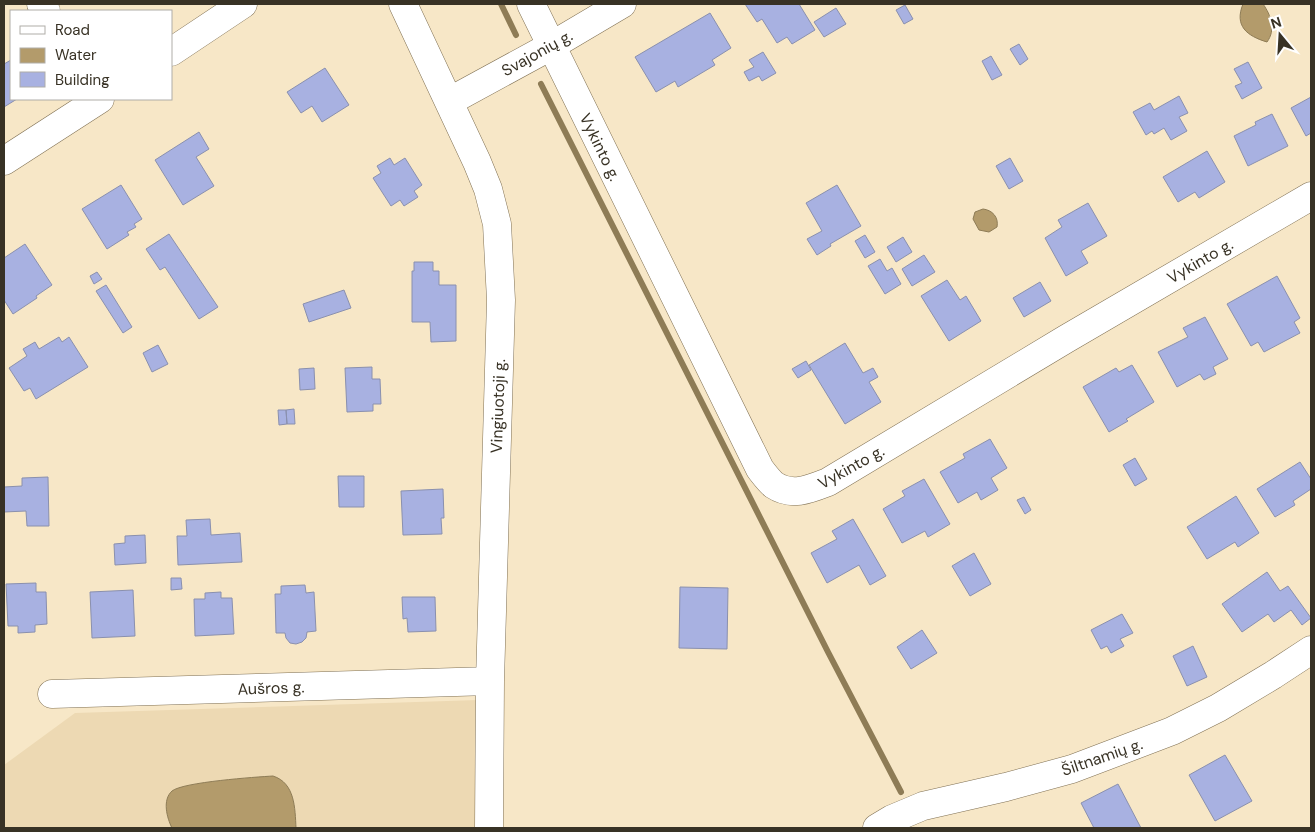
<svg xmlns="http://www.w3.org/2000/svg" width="1315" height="832" viewBox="0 0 1315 832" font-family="'DM Sans',sans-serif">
<rect width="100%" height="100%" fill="#f7e7c7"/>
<path fill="#edd9b3" d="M 478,700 L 481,828 L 4,828 L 4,765 L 75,713 Z"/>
<path fill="#b39b6b" stroke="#8e7c56" d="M 1243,4 L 1263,4 C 1271,15 1276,30 1267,42 C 1247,36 1234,26 1243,4 Z
M 983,209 C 992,210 999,217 997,227 L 989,232 L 979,230 L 973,219 L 975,212 Z
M 273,776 C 295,783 295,808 296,828 L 172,828 C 167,818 162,800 172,791 C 183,782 256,777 273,776 Z"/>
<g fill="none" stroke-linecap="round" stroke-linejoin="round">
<path stroke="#8e7c56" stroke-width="6" d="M 501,4 L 516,35
M 541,84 L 828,652 L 901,792"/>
</g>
<path fill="#a8b1e1" stroke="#8a90ae" d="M 745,4 L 799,4 L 815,30 L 792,44 L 787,37 L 777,43 L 762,19 L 757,22 Z
M 905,5 L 913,19 L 904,24 L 896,10 Z
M 836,8 L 846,24 L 824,37 L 814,22 Z
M 710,13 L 731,48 L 712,60 L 715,65 L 678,87 L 675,81 L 656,92 L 635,57 Z
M 1019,44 L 1028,59 L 1020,65 L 1010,49 Z
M 763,52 L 776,73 L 762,81 L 759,76 L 749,81 L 744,72 L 754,67 L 749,60 Z
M 991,56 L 1002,75 L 992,80 L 982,61 Z
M 11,60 L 11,99 L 17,99 L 4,107 L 4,64 Z
M 1248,62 L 1262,88 L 1242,99 L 1235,86 L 1242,83 L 1234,69 Z
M 325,68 L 349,105 L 322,122 L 312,106 L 301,113 L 287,92 Z
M 1179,96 L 1188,113 L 1179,117 L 1187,131 L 1171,140 L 1164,128 L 1154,134 L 1152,131 L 1146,135 L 1133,112 L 1150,103 L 1154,110 Z
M 1311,97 L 1311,133 L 1306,136 L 1291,108 Z
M 1272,114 L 1288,146 L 1248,166 L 1234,136 L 1256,125 L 1255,122 Z
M 199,132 L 209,149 L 196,157 L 214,186 L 183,205 L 155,160 Z
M 1207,151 L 1225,182 L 1199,198 L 1195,192 L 1178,202 L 1163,177 Z
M 390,158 L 394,165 L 405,158 L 422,185 L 414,191 L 418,197 L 404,206 L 400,200 L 391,206 L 373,178 L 381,173 L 377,166 Z
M 1010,158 L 1023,181 L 1009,189 L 996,166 Z
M 121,185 L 142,219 L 134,224 L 136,227 L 127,232 L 129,235 L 107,249 L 82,209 Z
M 837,185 L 861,226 L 830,244 L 831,246 L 817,255 L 807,239 L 822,231 L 806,203 Z
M 1088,203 L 1107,236 L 1081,251 L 1088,263 L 1066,276 L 1045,238 L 1062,227 L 1058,220 Z
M 169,234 L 218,307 L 199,319 L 165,267 L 160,270 L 146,249 Z
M 865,235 L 875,252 L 865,258 L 855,241 Z
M 903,237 L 912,252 L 896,262 L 887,247 Z
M 25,244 L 52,285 L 36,296 L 37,298 L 13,314 L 4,300 L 4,258 Z
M 924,255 L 935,272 L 912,286 L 902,269 Z
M 880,259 L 887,271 L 892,268 L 901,284 L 885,294 L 868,266 Z
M 414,262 L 433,262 L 433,271 L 439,271 L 439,285 L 456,285 L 456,341 L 431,342 L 430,322 L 412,322 L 412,271 L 414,271 Z
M 97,272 L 102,279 L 94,284 L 90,276 Z
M 1277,276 L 1300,318 L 1294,322 L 1300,333 L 1264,352 L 1258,342 L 1251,346 L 1227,304 Z
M 947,280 L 960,300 L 966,296 L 981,321 L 949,341 L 921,296 Z
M 1040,282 L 1051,301 L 1024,317 L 1013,298 Z
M 106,285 L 132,327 L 123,333 L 96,291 Z
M 344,290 L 351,308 L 309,322 L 303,304 Z
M 1205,317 L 1228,359 L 1213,367 L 1216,374 L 1204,380 L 1200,374 L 1177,387 L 1158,352 L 1188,337 L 1183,328 Z
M 59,337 L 62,342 L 69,337 L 88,367 L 36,399 L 30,388 L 24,391 L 9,368 L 27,356 L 23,349 L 35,342 L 39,349 Z
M 845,343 L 863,373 L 873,368 L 878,377 L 869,382 L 881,402 L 845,424 L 809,365 Z
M 158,345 L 168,364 L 152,372 L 143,353 Z
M 806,361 L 811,370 L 798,378 L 792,369 Z
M 1132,365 L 1154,402 L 1126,419 L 1128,421 L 1109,432 L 1083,387 L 1116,368 L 1119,372 Z
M 372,367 L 372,379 L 380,379 L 381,404 L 373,404 L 373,411 L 347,412 L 345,368 Z
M 314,368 L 315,389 L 300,390 L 299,369 Z
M 294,409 L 295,424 L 287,424 L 286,410 Z
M 278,410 L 286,410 L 287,424 L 279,425 Z
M 990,439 L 1007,468 L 991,478 L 998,490 L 981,500 L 977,492 L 958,503 L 940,472 L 965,458 L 963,454 Z
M 1135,458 L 1147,479 L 1135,486 L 1123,465 Z
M 1300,462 L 1311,479 L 1311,489 L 1293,501 L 1295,505 L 1275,517 L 1257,489 Z
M 338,476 L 364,476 L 364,507 L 339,507 Z
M 48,477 L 49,526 L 27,526 L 26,511 L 4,512 L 4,487 L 22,486 L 22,478 Z
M 924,479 L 950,524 L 928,537 L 925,531 L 902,543 L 883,509 L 905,496 L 902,491 Z
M 443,489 L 444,518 L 441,518 L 442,534 L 403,535 L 401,491 Z
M 1236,496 L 1259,533 L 1238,547 L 1235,542 L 1207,559 L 1187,527 Z
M 1024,497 L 1031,510 L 1025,514 L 1017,500 Z
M 210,519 L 211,535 L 240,533 L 242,562 L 178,565 L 177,536 L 187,536 L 186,520 Z
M 853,519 L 886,576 L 870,585 L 859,565 L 827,583 L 811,553 L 837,539 L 832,531 Z
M 145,535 L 146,563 L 115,565 L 114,544 L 125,543 L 125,536 Z
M 974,553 L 991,584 L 970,596 L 952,566 Z
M 1267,572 L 1280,591 L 1288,586 L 1311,618 L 1302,625 L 1291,610 L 1274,622 L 1268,614 L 1242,632 L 1222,604 Z
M 171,578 L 181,578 L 182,589 L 171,590 Z
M 36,583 L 36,592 L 46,592 L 47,624 L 35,625 L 35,632 L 18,633 L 18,626 L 8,626 L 6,584 Z
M 305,585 L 306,593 L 314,592 L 316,631 L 307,632 L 306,638 L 302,642 L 296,644 L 290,643 L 286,638 L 285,633 L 276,633 L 275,594 L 281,594 L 281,586 Z
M 680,587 L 728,588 L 727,649 L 679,648 Z
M 133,590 L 135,636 L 92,638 L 90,592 Z
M 221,592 L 221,598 L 232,598 L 234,634 L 195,636 L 194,599 L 205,599 L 205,593 Z
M 402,597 L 435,597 L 436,631 L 408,632 L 407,618 L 403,619 Z
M 1122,614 L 1133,633 L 1120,639 L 1124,646 L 1111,653 L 1107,646 L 1101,649 L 1091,630 Z
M 922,630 L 937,653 L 911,669 L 897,647 Z
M 1193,646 L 1207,677 L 1187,686 L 1173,656 Z
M 1225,755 L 1252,801 L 1215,821 L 1189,775 Z
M 1118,784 L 1141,828 L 1094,828 L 1081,803 Z"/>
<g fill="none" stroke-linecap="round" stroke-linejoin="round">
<g stroke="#807154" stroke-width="29">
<path id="minor" d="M 41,4 L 46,11
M 403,4 L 477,162 L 488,189 L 497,224 L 501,300 L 490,681 L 489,828
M 531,4 L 760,469 C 764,474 769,481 774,485 C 792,497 810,489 828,482 L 1066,339 L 1311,196
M 171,52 L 243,4
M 450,101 L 551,46 L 622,4
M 4,161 L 100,99
M 52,694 L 490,681
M 877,828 L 892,819 L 923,806 L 1006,787 L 1072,769 L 1172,731 L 1218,708 L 1273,675 L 1311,650"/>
</g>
<use href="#minor" stroke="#fff" stroke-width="28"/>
</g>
<g text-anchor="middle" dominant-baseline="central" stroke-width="5" stroke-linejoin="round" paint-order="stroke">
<g font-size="16" fill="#383225" stroke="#fff">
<text transform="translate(537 53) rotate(-29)">Svajonių g.</text>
<text transform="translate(600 147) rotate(64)">Vykinto g.</text>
<text transform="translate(1200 261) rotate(-30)">Vykinto g.</text>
<text transform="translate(498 406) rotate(-88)">Vingiuotoji g.</text>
<text transform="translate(851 467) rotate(-29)">Vykinto g.</text>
<text transform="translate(271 688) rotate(-2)">Aušros g.</text>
<text transform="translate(1102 757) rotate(-19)">Šiltnamių g.</text>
</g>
</g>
<rect width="1315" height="832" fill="none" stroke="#383225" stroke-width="10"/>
<rect x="10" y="10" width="162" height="90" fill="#ffffff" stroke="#afada8"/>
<rect x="20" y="26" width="25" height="8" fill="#ffffff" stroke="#afada8"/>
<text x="55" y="35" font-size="15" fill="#383225">Road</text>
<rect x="20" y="48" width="25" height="15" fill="#b39b6b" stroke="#afada8"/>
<text x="55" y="60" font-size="15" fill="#383225">Water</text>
<rect x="20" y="72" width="25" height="15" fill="#a8b1e1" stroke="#afada8"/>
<text x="55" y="85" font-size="15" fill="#383225">Building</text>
<g transform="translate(1280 35) rotate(342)" stroke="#ffffff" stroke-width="4" paint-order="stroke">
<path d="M0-4L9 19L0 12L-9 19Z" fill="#383225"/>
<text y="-8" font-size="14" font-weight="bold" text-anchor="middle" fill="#383225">N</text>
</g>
</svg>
